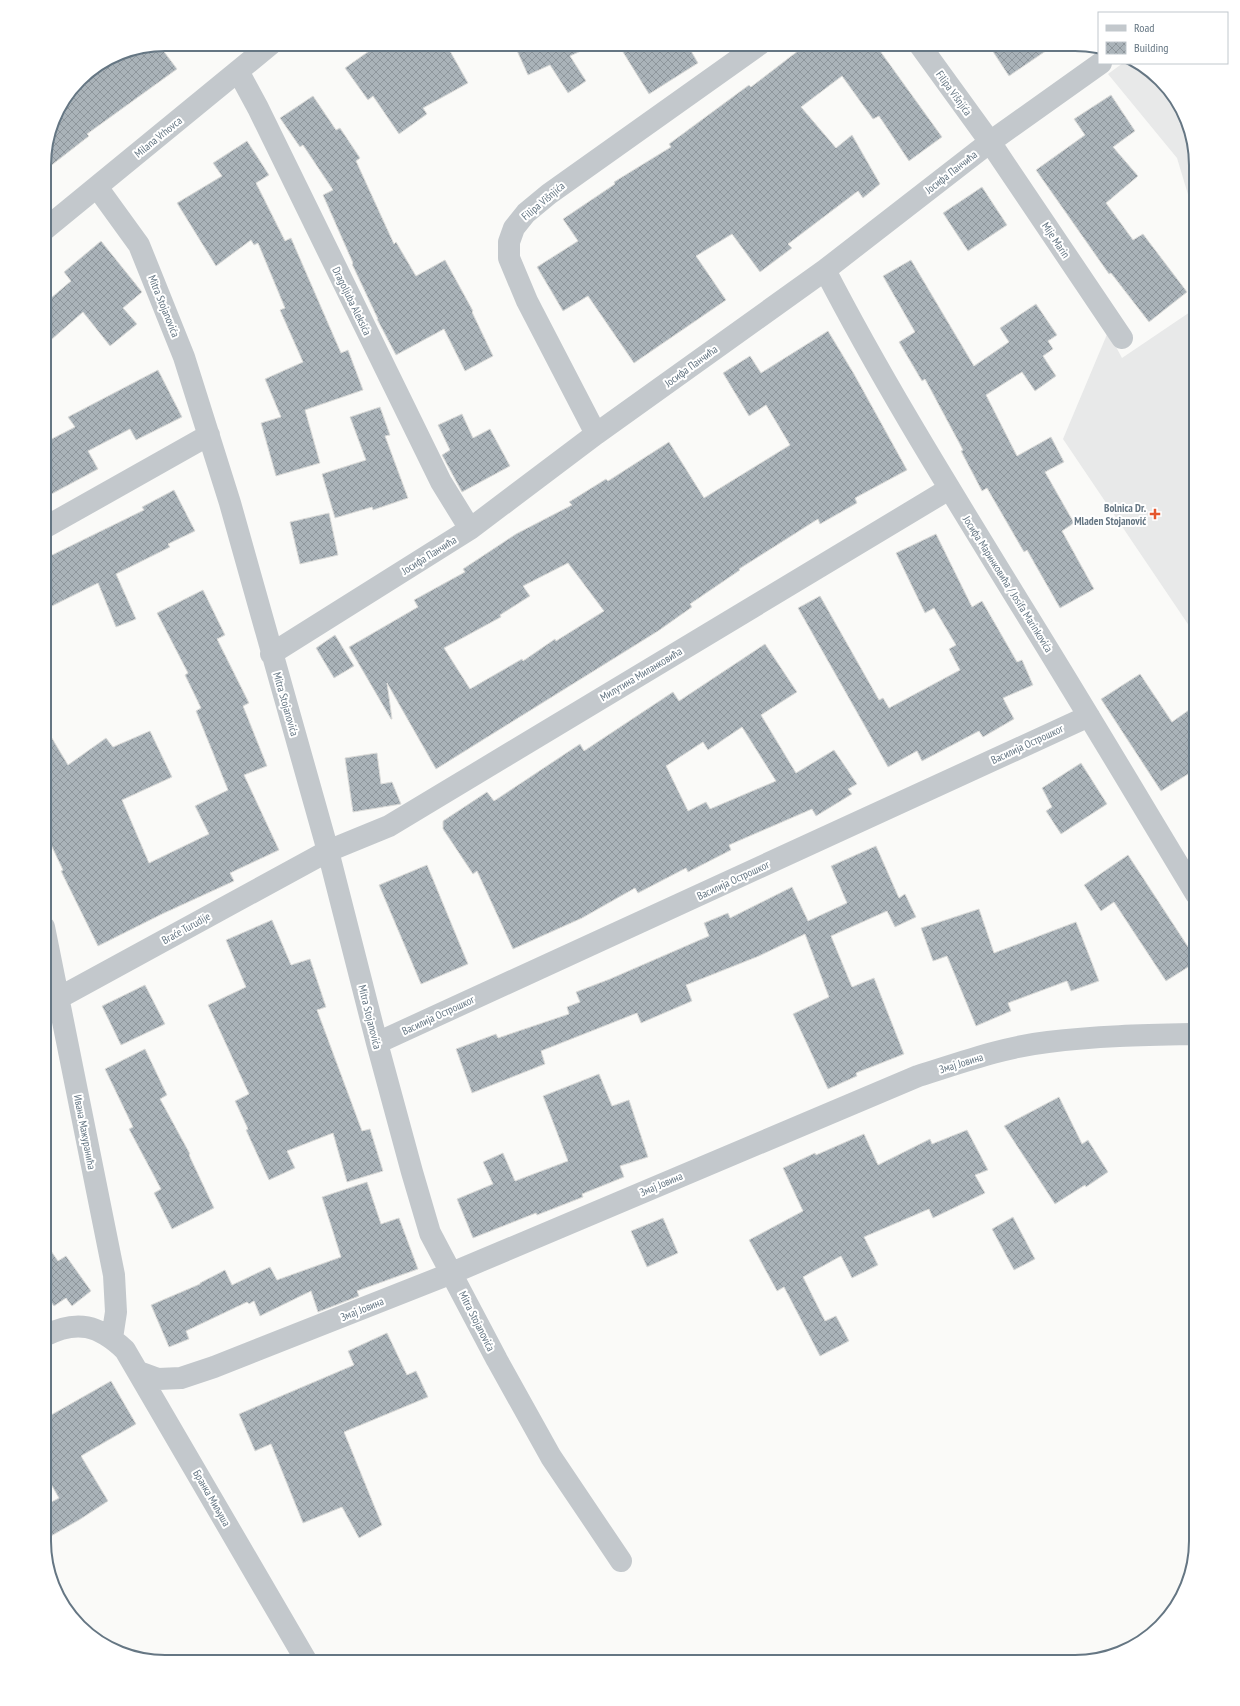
<svg xmlns="http://www.w3.org/2000/svg" width="1240" height="1706" viewBox="0 0 1240 1706" font-family="'PT Sans Narrow',sans-serif">
<defs>
<pattern id="building-cross-hatch" width="8" height="8" patternUnits="userSpaceOnUse"><rect width="8" height="8" fill="#aab3b9"/><path d="M0 0l8 8M0 8l8-8" fill="none" stroke="#8e969c"/></pattern>
</defs>
<rect width="100%" height="100%" fill="#fafaf8"/>
<path fill="#e8e9e9" d="M 1123,63 L 1138,63 L 1180,104 L 1196,165 L 1196,221 L 1177,158 L 1108,74 Z
M 1196,308 L 1196,636 L 1063,439 L 1108,332 L 1122,358 Z"/>
<path fill="url(#building-cross-hatch)" stroke="#dcdcda" fill-rule="evenodd" d="M 379,44 L 446,44 L 468,83 L 423,108 L 427,114 L 399,134 L 373,96 L 368,100 L 345,68 Z
M 514,44 L 596,44 L 570,56 L 586,81 L 568,93 L 550,65 L 528,75 Z
M 618,44 L 687,44 L 698,63 L 649,94 Z
M 807,44 L 875,44 L 942,137 L 909,161 L 879,116 L 873,119 L 842,76 L 801,107 L 836,148 L 852,135 L 880,184 L 863,198 L 858,191 L 788,244 L 792,248 L 760,272 L 732,234 L 696,256 L 726,300 L 634,363 L 588,296 L 563,311 L 537,267 L 578,241 L 563,219 L 615,184 L 614,182 L 671,147 L 669,144 L 749,85 L 751,87 Z
M 988,44 L 1056,44 L 1009,76 Z
M 159,45 L 177,69 L 87,134 L 89,136 L 44,171 L 44,157 L 56,112 L 85,74 L 119,53 Z
M 1111,95 L 1135,131 L 1113,147 L 1138,176 L 1106,203 L 1133,240 L 1143,234 L 1187,292 L 1149,322 L 1111,273 L 1109,274 L 1036,170 L 1085,135 L 1074,119 Z
M 313,96 L 336,130 L 340,128 L 360,158 L 356,161 L 394,244 L 396,242 L 416,276 L 445,260 L 473,311 L 472,312 L 493,356 L 465,371 L 444,329 L 396,355 L 377,319 L 378,319 L 352,264 L 353,263 L 323,195 L 333,190 L 303,145 L 300,147 L 280,118 Z
M 247,141 L 269,175 L 256,183 L 285,241 L 291,238 L 341,353 L 348,350 L 363,390 L 305,410 L 320,463 L 276,476 L 261,423 L 281,417 L 265,379 L 303,362 L 280,310 L 285,308 L 258,243 L 254,245 L 251,240 L 216,266 L 177,203 L 222,176 L 213,163 Z
M 982,187 L 1007,225 L 968,251 L 943,213 Z
M 101,241 L 142,292 L 123,308 L 137,324 L 110,346 L 83,312 L 44,346 L 44,304 L 71,281 L 64,272 Z
M 911,260 L 974,366 L 1009,342 L 1000,328 L 1036,304 L 1057,335 L 1048,341 L 1053,349 L 1043,356 L 1056,376 L 1035,391 L 1022,372 L 986,395 L 1017,456 L 1051,437 L 1064,462 L 1045,472 L 1074,523 L 1062,531 L 1094,589 L 1060,608 L 1027,550 L 1024,552 L 987,488 L 982,491 L 961,451 L 963,450 L 925,379 L 922,381 L 899,342 L 915,332 L 883,276 Z
M 828,331 L 854,374 L 907,470 L 855,498 L 857,503 L 820,524 L 818,519 L 739,569 L 740,570 L 690,604 L 692,607 L 658,631 L 436,769 L 387,683 L 392,719 L 391,719 L 349,647 L 418,607 L 414,600 L 465,572 L 463,569 L 516,534 L 572,505 L 569,502 L 606,479 L 608,481 L 669,442 L 704,498 L 790,445 L 766,405 L 749,416 L 723,373 L 750,356 L 761,373 ZM 568,563 L 604,611 L 556,641 L 555,639 L 523,661 L 522,659 L 470,689 L 444,648 L 501,617 L 500,615 L 530,596 L 523,586 Z
M 158,370 L 182,417 L 136,440 L 130,429 L 88,451 L 98,469 L 44,498 L 44,443 L 75,427 L 68,417 Z
M 380,407 L 390,435 L 385,436 L 408,498 L 373,510 L 372,507 L 335,518 L 322,474 L 366,460 L 350,417 Z
M 462,414 L 473,438 L 490,429 L 510,466 L 462,492 L 442,455 L 450,450 L 438,425 Z
M 174,490 L 195,531 L 168,544 L 170,547 L 116,574 L 136,619 L 116,627 L 98,583 L 44,610 L 44,559 L 144,510 L 142,507 Z
M 329,513 L 338,555 L 300,564 L 290,522 Z
M 936,534 L 972,607 L 982,601 L 1017,662 L 1022,660 L 1033,685 L 1003,698 L 1014,719 L 983,737 L 979,731 L 922,761 L 917,751 L 888,767 L 798,608 L 820,596 L 879,700 L 883,698 L 889,708 L 960,670 L 949,649 L 956,645 L 934,608 L 925,613 L 896,553 Z
M 203,590 L 225,635 L 217,639 L 249,703 L 243,706 L 267,766 L 244,775 L 279,850 L 230,873 L 234,881 L 162,914 L 98,946 L 61,871 L 63,870 L 44,830 L 44,725 L 68,765 L 106,738 L 113,747 L 150,731 L 172,777 L 122,800 L 149,863 L 209,834 L 195,806 L 228,790 L 196,711 L 201,708 L 185,675 L 188,673 L 157,613 Z
M 335,635 L 354,666 L 334,678 L 316,648 Z
M 765,644 L 797,692 L 761,715 L 796,773 L 834,750 L 857,784 L 848,789 L 852,794 L 816,816 L 812,809 L 729,845 L 731,850 L 688,872 L 686,868 L 638,893 L 635,888 L 582,918 L 513,949 L 477,871 L 473,874 L 443,829 L 443,821 L 487,792 L 494,801 L 580,744 L 584,751 L 673,692 L 679,701 ZM 742,727 L 776,781 L 710,809 L 706,802 L 688,811 L 666,766 L 703,742 L 708,750 Z
M 1140,674 L 1172,722 L 1196,705 L 1196,769 L 1161,791 L 1101,699 Z
M 377,753 L 381,784 L 392,782 L 401,804 L 353,812 L 345,758 Z
M 1081,763 L 1107,804 L 1061,834 L 1046,811 L 1052,807 L 1042,788 Z
M 876,846 L 899,898 L 905,894 L 916,917 L 895,927 L 887,911 L 831,936 L 852,987 L 874,978 L 904,1054 L 856,1073 L 857,1076 L 828,1089 L 793,1014 L 829,997 L 805,934 L 759,956 L 686,985 L 692,1001 L 641,1023 L 637,1013 L 541,1051 L 545,1064 L 472,1093 L 456,1049 L 496,1034 L 498,1038 L 569,1014 L 567,1007 L 580,1002 L 576,992 L 610,979 L 709,936 L 704,923 L 728,913 L 730,918 L 792,887 L 808,921 L 847,903 L 831,866 Z
M 1128,855 L 1196,959 L 1196,962 L 1166,981 L 1114,902 L 1101,911 L 1084,885 Z
M 427,865 L 468,964 L 421,984 L 379,885 Z
M 979,909 L 994,953 L 1076,922 L 1099,981 L 1071,991 L 1067,981 L 1008,1003 L 1011,1011 L 976,1026 L 947,956 L 933,961 L 921,928 Z
M 272,920 L 291,965 L 310,959 L 326,1007 L 317,1010 L 362,1131 L 370,1129 L 383,1171 L 347,1182 L 333,1133 L 287,1151 L 295,1168 L 269,1180 L 246,1130 L 248,1129 L 235,1101 L 249,1094 L 208,1005 L 246,987 L 226,940 Z
M 145,985 L 165,1024 L 121,1045 L 102,1006 Z
M 145,1049 L 167,1095 L 160,1099 L 190,1154 L 189,1155 L 214,1208 L 172,1229 L 154,1193 L 161,1189 L 129,1129 L 133,1127 L 105,1069 Z
M 599,1074 L 612,1106 L 629,1100 L 648,1157 L 620,1166 L 624,1177 L 582,1194 L 583,1197 L 537,1215 L 536,1213 L 473,1238 L 457,1199 L 493,1184 L 483,1162 L 503,1153 L 515,1181 L 568,1161 L 543,1096 Z
M 1059,1097 L 1082,1144 L 1088,1140 L 1108,1172 L 1086,1187 L 1085,1185 L 1055,1204 L 1004,1126 Z
M 967,1130 L 988,1170 L 975,1175 L 985,1193 L 933,1218 L 929,1209 L 864,1237 L 878,1265 L 852,1278 L 841,1256 L 803,1277 L 825,1321 L 836,1316 L 849,1341 L 820,1356 L 784,1287 L 777,1291 L 749,1240 L 803,1211 L 783,1168 L 815,1153 L 816,1155 L 864,1134 L 878,1165 L 930,1139 L 932,1144 Z
M 367,1182 L 381,1224 L 399,1218 L 418,1269 L 357,1291 L 359,1296 L 318,1312 L 311,1291 L 260,1316 L 254,1301 L 249,1304 L 247,1302 L 186,1331 L 189,1339 L 169,1347 L 151,1305 L 200,1284 L 200,1283 L 225,1270 L 232,1285 L 270,1267 L 277,1280 L 341,1257 L 322,1197 Z
M 1013,1217 L 1035,1259 L 1014,1270 L 992,1229 Z
M 663,1218 L 678,1253 L 647,1267 L 631,1231 Z
M 44,1241 L 58,1261 L 66,1256 L 91,1291 L 72,1306 L 66,1298 L 54,1306 L 44,1292 Z
M 387,1333 L 407,1375 L 416,1371 L 428,1397 L 344,1432 L 382,1525 L 359,1538 L 342,1507 L 303,1523 L 271,1444 L 255,1451 L 239,1414 L 354,1365 L 348,1351 Z
M 111,1381 L 136,1424 L 81,1456 L 108,1501 L 79,1520 L 44,1540 L 44,1506 L 59,1498 L 44,1472 L 44,1419 Z"/>
<g fill="none" stroke-linecap="round" stroke-linejoin="round">
<path stroke="#c3c8cc" stroke-width="22" d="M 919,44 L 990,142 L 1122,338
M 238,71 L 258,108 L 441,482 L 470,529
M 97,187 L 139,245 L 184,357 L 230,503 L 328,851 L 377,1043 L 412,1172 L 430,1233 L 497,1360 L 551,1457 L 621,1561
M 44,230 L 271,44
M 825,270 C 885,386 954,496 1022,607 C 1081,702 1138,798 1196,894
M 596,434 L 527,301 L 509,258 L 509,242 L 514,228 L 526,213 L 549,194 L 760,44
M 44,528 L 209,435
M 271,654 L 470,529 L 596,434 L 825,270 L 990,142 L 1101,63
M 44,927 L 114,1275 L 116,1312 L 112,1338
M 44,1006 L 328,851 L 389,826 L 949,489
M 377,1043 L 1089,716
M 44,1336 C 77,1319 99,1325 125,1350 L 307,1662
M 139,1372 L 158,1379 L 181,1378 L 214,1367 L 452,1273 L 918,1076 C 960,1063 1003,1047 1048,1042 C 1095,1036 1143,1035 1191,1034 L 1196,1036"/>
</g>
<path fill="#e4572e" stroke="#fff" stroke-width="1.5" d="M1153 508h4v4h4v4h-4v4h-4v-4h-4v-4h4z"/>
<g text-anchor="middle" dominant-baseline="central" stroke-width="4" stroke-linejoin="round" paint-order="stroke">
<g font-size="11" fill="#657683" stroke="#fff">
<text transform="translate(954 93) rotate(54)">Filipa Višnjića</text>
<text transform="translate(158 137) rotate(-39)">Milana Vrhovca</text>
<text transform="translate(951 172) rotate(-38)">Јосифа Панчића</text>
<text transform="translate(543 201) rotate(-40)">Filipa Višnjića</text>
<text transform="translate(1056 240) rotate(56)">Mije Marin</text>
<text transform="translate(352 301) rotate(64)">Dragoljuba Aleksića</text>
<text transform="translate(164 306) rotate(68)">Mitra Stojanovića</text>
<text transform="translate(691 366) rotate(-36)">Јосифа Панчића</text>
<text transform="translate(429 555) rotate(-32)">Јосифа Панчића</text>
<text transform="translate(1008 584) rotate(58)">Јосифа Маринковића / Josifa Marinkovića</text>
<text transform="translate(641 674) rotate(-31)">Милутина Миланковића</text>
<text transform="translate(286 704) rotate(74)">Mitra Stojanovića</text>
<text transform="translate(1027 744) rotate(-25)">Василија Острошког</text>
<text transform="translate(733 880) rotate(-25)">Василија Острошког</text>
<text transform="translate(186 928) rotate(-29)">Braće Turudije</text>
<text transform="translate(438 1015) rotate(-25)">Василија Острошког</text>
<text transform="translate(370 1017) rotate(76)">Mitra Stojanovića</text>
<text transform="translate(961 1063) rotate(-17)">Змај Јовина</text>
<text transform="translate(85 1132) rotate(79)">Ивана Мажуранића</text>
<text transform="translate(661 1184) rotate(-23)">Змај Јовина</text>
<text transform="translate(362 1309) rotate(-22)">Змај Јовина</text>
<text transform="translate(477 1321) rotate(63)">Mitra Stojanovića</text>
<text transform="translate(212 1498) rotate(60)">Бранка Миљуша</text>
</g>
<g font-size="11" font-weight="bold" fill="#657683" stroke="#fff" text-anchor="end">
<text x="1146" y="508">Bolnica Dr.<tspan x="1146" dy="13">Mladen Stojanović</tspan></text>
</g>
</g>
<path d="M0 0H1240V1706H0ZM165 51H1075A114 114 0 0 1 1189 165V1541A114 114 0 0 1 1075 1655H165A114 114 0 0 1 51 1541V165A114 114 0 0 1 165 51Z" fill="#fff" fill-rule="evenodd"/>
<path fill="none" stroke="#657683" stroke-width="2" d="M165 51H1075A114 114 0 0 1 1189 165V1541A114 114 0 0 1 1075 1655H165A114 114 0 0 1 51 1541V165A114 114 0 0 1 165 51Z"/>
<rect x="1098" y="12" width="130" height="52" fill="#ffffff" stroke="#c1c8cd"/>
<rect x="1106" y="25" width="20" height="6" fill="#c3c8cc" stroke="#c1c8cd"/>
<text x="1134" y="32" font-size="12" fill="#657683">Road</text>
<rect x="1106" y="42" width="20" height="12" fill="url(#building-cross-hatch)" stroke="#c1c8cd"/>
<text x="1134" y="52" font-size="12" fill="#657683">Building</text>
</svg>
